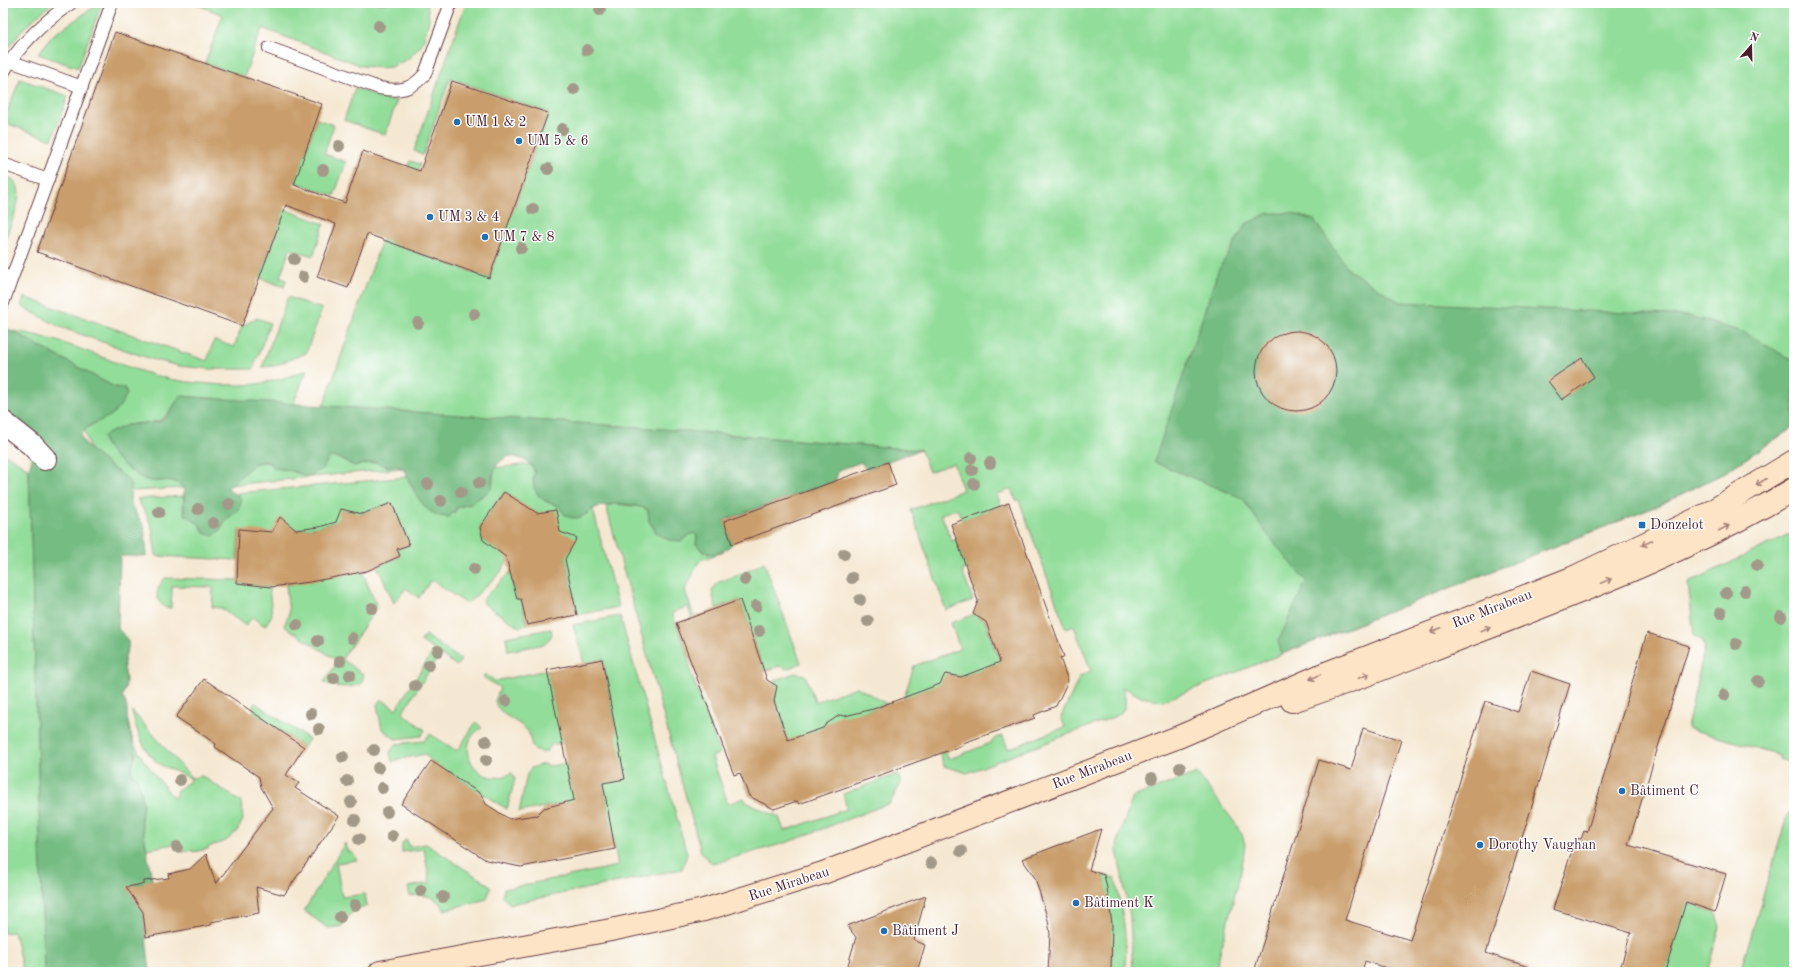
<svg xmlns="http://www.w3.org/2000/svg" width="1797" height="975" viewBox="0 0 1797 975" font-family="'Old Standard TT',serif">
<rect width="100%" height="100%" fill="#fff"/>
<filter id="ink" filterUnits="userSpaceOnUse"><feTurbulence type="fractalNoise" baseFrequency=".025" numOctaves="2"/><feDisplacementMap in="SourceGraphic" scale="8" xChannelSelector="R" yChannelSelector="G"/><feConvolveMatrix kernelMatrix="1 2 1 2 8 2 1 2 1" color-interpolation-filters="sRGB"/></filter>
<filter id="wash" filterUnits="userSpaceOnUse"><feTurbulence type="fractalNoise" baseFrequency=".012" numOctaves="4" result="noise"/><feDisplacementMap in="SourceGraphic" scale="16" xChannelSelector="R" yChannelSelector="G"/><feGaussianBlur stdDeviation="0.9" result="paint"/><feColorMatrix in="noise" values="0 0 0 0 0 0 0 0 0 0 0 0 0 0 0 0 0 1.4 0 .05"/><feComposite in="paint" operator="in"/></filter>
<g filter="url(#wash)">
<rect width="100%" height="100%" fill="#f5e8d2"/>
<path fill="#92dd9a" stroke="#6e7e62" d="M 3,3 L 52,3 L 25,27 L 3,54 Z
M 100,3 L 102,3 L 78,68 L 38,54 L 53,35 Z
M 193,3 L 427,3 L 429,19 L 425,37 L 421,46 L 408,59 L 391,67 L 381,68 L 362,66 L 262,28 L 244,77 L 205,63 L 223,15 Z
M 466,3 L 1794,3 L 1794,427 L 1722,474 L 1655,507 L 1163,701 L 1141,697 L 1123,687 C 1125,699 1129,709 1116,716 L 967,773 L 944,766 L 940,754 L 946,752 L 949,759 L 991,743 L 995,738 L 1003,736 L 1008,749 L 1065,727 L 1061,717 L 1080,676 L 1091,671 L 1074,626 L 1066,629 L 1019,500 L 1016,500 L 1012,489 L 997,494 L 1001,506 L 962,520 L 957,509 L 941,514 L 952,541 L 956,539 L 967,569 L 962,571 L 973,600 L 946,610 L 911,510 L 963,490 L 953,463 L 929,472 L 921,450 L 636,427 L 323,407 L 410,161 L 420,164 L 392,244 L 489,278 L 548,113 L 450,78 L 423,155 L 414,151 Z
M 20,79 L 68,96 L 52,140 L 3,122 Z
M 355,88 L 388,100 L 397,101 L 385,135 L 344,120 Z
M 317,119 L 334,125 L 324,154 L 346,162 L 334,196 L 295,182 Z
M 3,176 C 33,180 12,220 6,237 L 3,239 Z
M 284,209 L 324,224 L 313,256 L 290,249 L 280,277 L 286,280 L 284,287 L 260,278 Z
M 24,297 L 207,361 L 214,340 L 234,347 L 242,326 L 257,318 L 270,323 L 253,369 L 211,369 L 179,366 L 151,359 L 60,327 L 21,306 Z
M 288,297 L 322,309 L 306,353 L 274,366 L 262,367 Z
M 12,331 C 63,337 109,363 157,376 C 180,383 234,387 257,384 C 275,381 291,376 307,370 L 293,405 L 180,396 C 160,428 161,420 127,425 L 126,467 C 133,471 140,478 148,480 C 163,485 168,473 184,488 L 131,491 L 131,485 L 119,473 L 91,451 L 84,430 L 119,407 L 127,394 L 125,389 L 114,387 Z
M 3,453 L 29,469 L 44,972 L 23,972 L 14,932 L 3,933 Z
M 331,456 L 340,458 L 354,466 L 376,462 L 388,467 L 396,466 L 403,468 L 230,485 C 241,474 252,458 270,463 L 274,468 L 290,470 L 300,474 L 323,469 L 328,458 Z
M 531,464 L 535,473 C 530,484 536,496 547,502 C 550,504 554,503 557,505 C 560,507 563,512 565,515 L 587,514 L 593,509 L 618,607 L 577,615 L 564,551 L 571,549 L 574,540 L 568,535 L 560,536 L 537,514 L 504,492 L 480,527 L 483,540 L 509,558 L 500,573 L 467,604 L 431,580 L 419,598 L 406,588 L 394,603 L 377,566 L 400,557 L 397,549 L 409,545 L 392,503 L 354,516 L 349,511 L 342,510 L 339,521 L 318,527 L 274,533 L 239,530 L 237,560 L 156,556 L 152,527 L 146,514 L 137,499 L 184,496 L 183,509 L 200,525 L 204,533 L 220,531 L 225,521 L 231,516 L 239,496 L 237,493 L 408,477 L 425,507 L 454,513 L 458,507 C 464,507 487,495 490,489 C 494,483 493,474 495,468 Z
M 615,504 L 642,507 L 648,510 L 649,521 L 688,536 L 693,533 L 697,536 L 701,550 L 708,554 L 724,552 L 700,560 L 685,590 L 694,617 L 691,618 L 688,606 L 672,613 L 687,652 L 691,673 L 720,753 L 712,757 L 728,804 L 744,798 L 746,802 L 779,817 L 784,831 L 847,809 L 843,794 L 897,774 L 901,783 L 890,803 L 788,842 L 712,864 L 701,852 L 606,506 Z
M 1794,532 L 1794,758 L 1792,763 L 1779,759 L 1780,755 L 1687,728 L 1705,646 L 1702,640 L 1694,636 L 1688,583 Z
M 764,562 L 801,663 L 787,669 L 780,666 L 764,671 L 740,600 L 716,608 L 712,591 L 717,583 L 752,569 Z
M 362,571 L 377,607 L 342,659 L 364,675 L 361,684 C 351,688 333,688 324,682 L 338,661 L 284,626 L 289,614 L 286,585 Z
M 510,572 L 517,599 L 521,599 L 527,625 L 519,627 L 484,604 L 483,599 Z
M 165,578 L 237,580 L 238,583 L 269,587 L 272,615 L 265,626 L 252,617 L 246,626 L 221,608 L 212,607 L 213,587 L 172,586 L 171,608 L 166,608 C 153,599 156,588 165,578 Z
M 975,614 L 980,619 L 984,619 L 997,655 L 1007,651 L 1014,669 L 993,665 L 956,679 L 953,675 L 948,675 L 942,684 L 904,698 L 914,666 L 960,649 L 951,623 Z
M 620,616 L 687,854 L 682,869 L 511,904 L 502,897 L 504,889 L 618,866 L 603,783 L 616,731 L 603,659 L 584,663 L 573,625 Z
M 551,629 L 552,635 L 545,644 L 508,651 L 506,637 Z
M 425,635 L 461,660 L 457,666 L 440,654 L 402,713 L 425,730 L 421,736 L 395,739 L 382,729 L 377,705 L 381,699 L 396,709 L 434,650 L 421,641 Z
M 547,670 L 563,743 L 551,745 L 547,751 L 542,753 L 533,748 C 530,742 531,736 527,730 C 516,719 500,717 495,701 L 500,688 L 483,677 L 485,674 L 495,681 Z
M 795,673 L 805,675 L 815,702 L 857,687 L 887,704 L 826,724 L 823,728 L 785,752 L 785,732 L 773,696 L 776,693 L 774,684 L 776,680 Z
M 255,703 L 309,739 L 304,747 L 254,713 L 253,706 Z
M 132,711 L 192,778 L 202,776 L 241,802 L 243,820 L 236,833 L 235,833 L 226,841 L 208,847 L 208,849 L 193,852 L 192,850 L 182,852 L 180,843 L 147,849 L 141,819 L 143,803 L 130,771 L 136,753 L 131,743 L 131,734 C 137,757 160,780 174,799 L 177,791 L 192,779 C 182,774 171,770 161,765 C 144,755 136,729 132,711 Z
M 476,722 L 482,728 C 451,744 477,792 512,773 L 515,779 L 507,809 L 431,761 L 425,754 L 396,760 L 392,762 L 390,752 L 396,744 L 424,741 L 430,734 L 457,751 Z
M 566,763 L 571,788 L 579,800 L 519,812 L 527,774 L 531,768 L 543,764 L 551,766 Z
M 1197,773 L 1235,823 L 1242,834 L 1245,845 L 1242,867 L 1215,972 L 1133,972 L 1130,916 L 1117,850 L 1118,839 L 1133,797 Z
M 1788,813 L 1794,816 L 1794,972 L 1740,972 Z
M 405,840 L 407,840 L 409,847 L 426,844 L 491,886 L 487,899 L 444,910 C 438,896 424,894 410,896 L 408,887 L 430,883 L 424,849 L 402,852 L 402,844 Z
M 345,843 L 347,851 L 353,853 L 357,860 L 336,863 L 342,897 L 365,894 L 367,906 C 355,907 348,916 342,926 L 328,928 L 304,911 Z
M 1104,875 L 1115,878 C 1122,909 1129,941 1124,972 L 1111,972 L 1112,924 Z
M 1686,903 L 1715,912 L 1720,927 L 1707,972 L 1665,972 Z"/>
<path fill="#75bc82" stroke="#606e56" d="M 1268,213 L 1291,213 L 1314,220 L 1349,270 L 1400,302 L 1689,316 L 1743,332 L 1794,361 L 1794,427 L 1722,474 L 1655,507 L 1282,654 L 1278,642 L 1306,581 L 1267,534 L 1242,498 L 1154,462 L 1218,271 L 1246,224 Z
M 3,326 L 114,387 L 125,388 L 127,394 L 119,407 L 112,415 L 89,426 L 81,434 L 81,437 L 89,449 L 111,467 L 128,479 L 131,485 L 130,500 L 132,507 L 144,526 L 147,556 L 120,556 L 118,629 C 138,647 123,648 124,666 C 126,681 128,682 122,697 C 129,705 126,713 128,722 C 131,732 131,743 136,753 L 131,771 L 137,779 L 141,790 L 143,803 L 141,819 L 152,880 L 144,884 L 132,886 L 133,897 L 143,912 L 150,971 L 44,972 L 29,469 L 32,458 L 22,423 L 3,411 Z
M 180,396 L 636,427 L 921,450 L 896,458 L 867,470 L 861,462 L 839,470 L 835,481 L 724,520 L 732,544 C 720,556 707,558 696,544 L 697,536 L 693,533 L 681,541 L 669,540 L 657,534 L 649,521 L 648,510 C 634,503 610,502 595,508 C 587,511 584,519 573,518 C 564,517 563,510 557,505 C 554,504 551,504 548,502 C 536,497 530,484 535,472 C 531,461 519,457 508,456 C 499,461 493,468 492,479 C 492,482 493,485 491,488 C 487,496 476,497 471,504 L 458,507 L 449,517 C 423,518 412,487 403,468 C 394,463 385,469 376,462 L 354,466 C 346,462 337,454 328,458 L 323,469 L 311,475 L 306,476 L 290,470 L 274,468 L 270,463 L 263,461 L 254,464 L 228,488 L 231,492 L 239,496 C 246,510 231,513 225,521 C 220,527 220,532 213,536 L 204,533 L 200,525 L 184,514 L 184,488 C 170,475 165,483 150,481 C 135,478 107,453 103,438 L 104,435 L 127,425 L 158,422 L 164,419 L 170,412 Z"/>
<g id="blocks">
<path fill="#c99e6c" d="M 115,32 L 322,104 L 294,185 L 345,203 L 363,151 L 420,171 L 452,81 L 548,113 L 489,278 L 367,234 L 348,288 L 317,277 L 336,224 L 286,205 L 242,326 L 37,252 Z
M1256 371a40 40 0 1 1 80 0a40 40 0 1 1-80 0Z
M 1582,358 L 1594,377 L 1562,400 L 1548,381 Z
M 888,462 L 896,485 L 732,544 L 724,521 Z
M 504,492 L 537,513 L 556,510 L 560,532 L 577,538 L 565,559 L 577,615 L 527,625 L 521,599 L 517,599 L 506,557 L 483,540 L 480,527 Z
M 392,503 L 409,545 L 397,549 L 400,556 L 367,571 L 310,582 L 271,587 L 237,583 L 239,529 L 272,532 L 280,517 L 296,530 L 319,527 L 336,522 L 341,509 L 362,514 Z
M 1009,503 L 1064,657 L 1060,658 L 1068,681 L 1056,706 L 1034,715 L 1035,718 L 963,743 L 964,745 L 799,804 L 797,801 L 774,809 L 749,796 L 740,773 L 734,775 L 676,623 L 740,600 L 767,680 L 777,686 L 774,701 L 788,740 L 823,728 L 826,724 L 840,715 L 845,716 L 873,709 L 940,684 L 945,674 L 961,677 L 1000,662 L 986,622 L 973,614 L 978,601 L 951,524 Z
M 1647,633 L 1689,646 L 1628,845 L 1726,874 L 1715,912 L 1686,902 L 1665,972 L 1619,972 L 1631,933 L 1553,909 L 1576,838 L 1581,839 L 1584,831 L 1587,832 Z
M 602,659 L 625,779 L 603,783 L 615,849 L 521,867 L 486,860 L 401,804 L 431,761 L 481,794 L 486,804 L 509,819 L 537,815 L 544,808 L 574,800 L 547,670 Z
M 1531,671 L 1570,684 L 1486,953 L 1529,967 L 1528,972 L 1399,972 L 1365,961 L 1362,972 L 1254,972 L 1319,760 L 1351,770 L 1363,728 L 1401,740 L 1345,920 L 1410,940 L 1485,701 L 1518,712 Z
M 204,679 L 304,747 L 286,775 L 299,783 L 295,788 L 339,816 L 284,895 L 256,887 L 259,913 L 211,922 L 211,925 L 146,937 L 143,912 L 126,887 L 144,884 L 144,881 L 169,878 L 168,874 L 190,869 L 206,854 L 216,884 L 273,808 L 261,787 L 259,777 L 215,747 L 216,744 L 176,717 Z
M 1101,829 L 1089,870 L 1104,875 L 1107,888 L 1112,924 L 1111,972 L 1048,972 L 1050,934 L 1048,920 L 1035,878 L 1022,859 Z
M 926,896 L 914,940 L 925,945 L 917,972 L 846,972 L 856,937 L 847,926 Z"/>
</g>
</g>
<g filter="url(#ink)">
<use href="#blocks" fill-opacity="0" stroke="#643d44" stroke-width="1"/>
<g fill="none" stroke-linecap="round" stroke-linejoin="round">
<g stroke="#643d44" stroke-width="14">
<path id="lane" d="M 269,48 L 379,88 C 400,92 411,90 425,74 L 451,3
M 10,61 L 82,87
M 3,73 C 19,45 45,21 71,3
M 3,164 L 48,180
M 3,274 L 10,283 L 3,303
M 10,283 L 112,3"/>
</g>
<g stroke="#643d44" stroke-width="24">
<path id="street" d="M 3,422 L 32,445 L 45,459"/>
</g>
<g stroke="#643d44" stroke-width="24">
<path id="secondary" d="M 1292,701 C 1356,681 1417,655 1480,631 C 1587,590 1695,548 1794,489
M 380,972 L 611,930 L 704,910 L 823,873 L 1181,736 L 1321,675 L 1572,578 L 1707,514 L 1794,461"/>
</g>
<use href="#lane" stroke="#fff" stroke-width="12"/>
<use href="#street" stroke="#fff" stroke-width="22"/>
<use href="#secondary" stroke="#fee4c6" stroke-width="22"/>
</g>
<g fill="#a39988">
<circle cx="600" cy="10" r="6"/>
<circle cx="379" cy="26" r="6"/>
<circle cx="587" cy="50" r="6"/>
<circle cx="574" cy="89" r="6"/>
<circle cx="562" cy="129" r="6"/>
<circle cx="339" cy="146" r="6"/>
<circle cx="548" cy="169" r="6"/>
<circle cx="323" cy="170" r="6"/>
<circle cx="533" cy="209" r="6"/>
<circle cx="521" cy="248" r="6"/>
<circle cx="294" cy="259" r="6"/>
<circle cx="303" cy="277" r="6"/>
<circle cx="474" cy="314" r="6"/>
<circle cx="418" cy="323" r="6"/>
<circle cx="971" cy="458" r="6"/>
<circle cx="990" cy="463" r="6"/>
<circle cx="972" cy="470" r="6"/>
<circle cx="479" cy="483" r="6"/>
<circle cx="428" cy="484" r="6"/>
<circle cx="974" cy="484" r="6"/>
<circle cx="461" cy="492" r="6"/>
<circle cx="441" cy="501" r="6"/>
<circle cx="229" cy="504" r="6"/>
<circle cx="198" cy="509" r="6"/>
<circle cx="159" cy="512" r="6"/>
<circle cx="213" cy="523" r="6"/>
<circle cx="844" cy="554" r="6"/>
<circle cx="1757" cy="565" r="6"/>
<circle cx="474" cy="569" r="6"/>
<circle cx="852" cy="578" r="6"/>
<circle cx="745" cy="580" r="6"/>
<circle cx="1745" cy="591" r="6"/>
<circle cx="1726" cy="593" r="6"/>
<circle cx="860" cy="600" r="6"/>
<circle cx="756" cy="606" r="6"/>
<circle cx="372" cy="608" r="6"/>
<circle cx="1721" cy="613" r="6"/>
<circle cx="1781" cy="617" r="6"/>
<circle cx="868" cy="621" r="6"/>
<circle cx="297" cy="625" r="6"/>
<circle cx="759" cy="631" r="6"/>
<circle cx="352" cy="638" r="6"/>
<circle cx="318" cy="641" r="6"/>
<circle cx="1736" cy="644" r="6"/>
<circle cx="438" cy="651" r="6"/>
<circle cx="340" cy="661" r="6"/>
<circle cx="429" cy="665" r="6"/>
<circle cx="350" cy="675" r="6"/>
<circle cx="334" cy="678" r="6"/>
<circle cx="1758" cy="681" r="6"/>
<circle cx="415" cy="686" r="6"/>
<circle cx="1724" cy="695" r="6"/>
<circle cx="506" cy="701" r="6"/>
<circle cx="311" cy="714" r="6"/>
<circle cx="319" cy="729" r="6"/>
<circle cx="486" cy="741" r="6"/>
<circle cx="374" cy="750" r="6"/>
<circle cx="343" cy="757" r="6"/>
<circle cx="486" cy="760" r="6"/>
<circle cx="378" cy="768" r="6"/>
<circle cx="1180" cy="768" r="6"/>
<circle cx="1152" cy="778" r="6"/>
<circle cx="180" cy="780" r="6"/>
<circle cx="347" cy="781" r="6"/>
<circle cx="382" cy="788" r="6"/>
<circle cx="351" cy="802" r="6"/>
<circle cx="387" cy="812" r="6"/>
<circle cx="355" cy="820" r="6"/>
<circle cx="392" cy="836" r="6"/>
<circle cx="359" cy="839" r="6"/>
<circle cx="177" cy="847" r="6"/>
<circle cx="961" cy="851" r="6"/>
<circle cx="931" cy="863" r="6"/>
<circle cx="421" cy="891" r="6"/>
<circle cx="443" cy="897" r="6"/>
<circle cx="355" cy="905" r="6"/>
<circle cx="340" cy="917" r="6"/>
</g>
<defs><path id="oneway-shaft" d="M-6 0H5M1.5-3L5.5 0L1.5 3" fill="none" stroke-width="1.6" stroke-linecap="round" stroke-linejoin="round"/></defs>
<g stroke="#a48278">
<use href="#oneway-shaft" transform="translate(1761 482) rotate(147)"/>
<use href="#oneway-shaft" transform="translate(1724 528) rotate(-28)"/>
<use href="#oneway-shaft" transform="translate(1647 543) rotate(155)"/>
<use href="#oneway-shaft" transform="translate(1606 581) rotate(-22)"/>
<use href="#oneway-shaft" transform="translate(1485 629) rotate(-21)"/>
<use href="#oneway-shaft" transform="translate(1436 630) rotate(159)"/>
<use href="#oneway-shaft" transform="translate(1364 676) rotate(-21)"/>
<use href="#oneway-shaft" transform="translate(1315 677) rotate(156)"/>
</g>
</g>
<g fill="#1f6fb2" stroke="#fff" stroke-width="1.5">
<circle cx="457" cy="122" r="4"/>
<circle cx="519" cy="141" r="4"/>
<circle cx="430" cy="217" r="4"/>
<circle cx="485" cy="237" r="4"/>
<rect x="1638" y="521" width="8" height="8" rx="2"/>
<circle cx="1622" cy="791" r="4"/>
<circle cx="1480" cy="845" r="4"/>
<circle cx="1076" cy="903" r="4"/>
<circle cx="884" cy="931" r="4"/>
</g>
<g text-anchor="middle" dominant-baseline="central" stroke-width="3" stroke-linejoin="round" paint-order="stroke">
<g font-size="14" fill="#4a1f2b" stroke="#fff" text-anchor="start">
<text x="465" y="122">UM 1 &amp; 2</text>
<text x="527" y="141">UM 5 &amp; 6</text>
<text x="438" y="217">UM 3 &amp; 4</text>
<text x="493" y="237">UM 7 &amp; 8</text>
<text x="1650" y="525">Donzelot</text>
<text x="1630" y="791">Bâtiment C</text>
<text x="1488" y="845">Dorothy Vaughan</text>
<text x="1084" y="903">Bâtiment K</text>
<text x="892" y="931">Bâtiment J</text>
</g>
<g font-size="14" fill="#4a1f2b" stroke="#fff">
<text transform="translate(1492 609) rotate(-21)">Rue Mirabeau</text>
<text transform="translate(1092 770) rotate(-21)">Rue Mirabeau</text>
<text transform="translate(789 884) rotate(-18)">Rue Mirabeau</text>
</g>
</g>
<rect width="1797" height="975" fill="none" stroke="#fff" stroke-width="16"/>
<g transform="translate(1751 46) rotate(20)" stroke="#ffffff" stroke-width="3" paint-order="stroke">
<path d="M0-3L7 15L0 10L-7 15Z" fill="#4a1f2b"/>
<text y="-6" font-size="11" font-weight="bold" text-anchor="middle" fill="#4a1f2b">N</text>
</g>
</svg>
